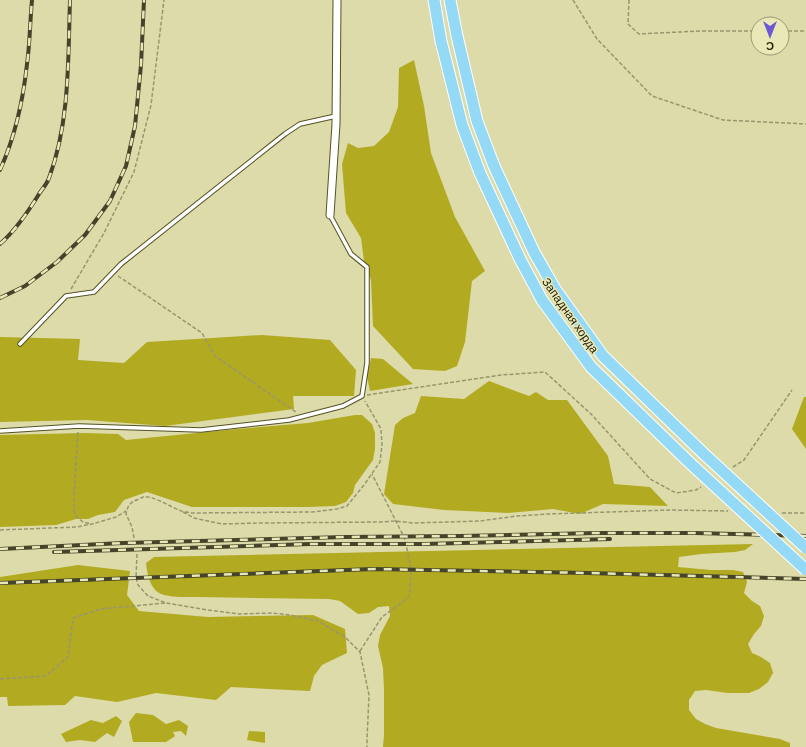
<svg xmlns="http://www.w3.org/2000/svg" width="806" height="747" viewBox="0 0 806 747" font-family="Barlow,sans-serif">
<rect width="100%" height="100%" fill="#dddba9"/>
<path fill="#b2aa21" d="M 414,60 L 424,106 L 431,153 L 455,217 L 485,271 L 472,281 L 465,342 L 457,366 L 445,371 L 413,369 L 373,326 L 371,280 L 364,261 L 361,238 L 346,213 L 342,164 L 348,143 L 358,148 L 374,146 L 389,132 L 398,107 L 399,68 Z
M 262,335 L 330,340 L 356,370 L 354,396 L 293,396 L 294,409 L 165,426 L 87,420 L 0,422 L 0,337 L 80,339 L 78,360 L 124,363 L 147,342 Z
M 371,358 L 383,359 L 413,384 L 370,391 L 367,377 Z
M 489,381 L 529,396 L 536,392 L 548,400 L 567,400 L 608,456 L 614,484 L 650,487 L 668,506 L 603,504 L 580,514 L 553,509 L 508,513 L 444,510 L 393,504 L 384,494 L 395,425 L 403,418 L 415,413 L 421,396 L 464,399 Z
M 804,397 L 806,397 L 806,449 L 792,429 Z
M 355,415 L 362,415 L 372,424 L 375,433 L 375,449 L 373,460 L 355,485 L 353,493 L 346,502 L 335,506 L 307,507 L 192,507 L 147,492 L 124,500 L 115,512 L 98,515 L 88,519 L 76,519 L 56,525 L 0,527 L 0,435 L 84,433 L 118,434 L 126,440 L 237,429 L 308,423 Z
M 753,544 L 745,550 L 735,552 L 701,554 L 679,557 L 678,567 L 711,570 L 733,570 L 743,572 L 747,582 L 744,593 L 752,601 L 760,606 L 764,616 L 761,626 L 754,634 L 748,644 L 752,653 L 761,657 L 770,663 L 773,673 L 768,682 L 759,689 L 749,693 L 728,693 L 706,690 L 695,691 L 689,700 L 689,710 L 696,719 L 705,724 L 716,728 L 780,739 L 790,743 L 790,747 L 383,747 L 384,735 L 384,689 L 383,668 L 378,646 L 380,635 L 390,616 L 389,606 L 378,607 L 369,613 L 358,614 L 340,601 L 329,599 C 285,598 242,598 199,597 C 188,597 169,598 159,593 C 150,588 147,573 146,563 L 154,557 Z
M 78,565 L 130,571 L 127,595 L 139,611 L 208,617 L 313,615 L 345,629 L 347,653 L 322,665 L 314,676 L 310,691 L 231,687 L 216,700 L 156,693 L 117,702 L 75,696 L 65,705 L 8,706 L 7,697 L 0,697 L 0,577 Z
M 136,713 L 153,715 L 166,724 L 179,720 L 188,726 L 186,736 L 181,731 L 173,732 L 175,736 L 166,742 L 133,742 L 129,722 Z
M 116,716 L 122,721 L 114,737 L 107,733 L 95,742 L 80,740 L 66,742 L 61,734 L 91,720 L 103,723 Z
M 249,731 L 265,732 L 265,743 L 247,740 Z"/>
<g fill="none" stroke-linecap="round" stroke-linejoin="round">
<g stroke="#555224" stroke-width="5.5">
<path id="service" d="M 20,344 L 66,296 L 94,292 L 121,264 L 285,134 L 300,124 L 336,116
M 0,431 L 79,426 L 201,430 L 289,420 L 343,406 L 362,396 L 367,363 L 367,267 L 351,254 L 330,215"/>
</g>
<g stroke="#555224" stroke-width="9">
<path id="minor" d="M 330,215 L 336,124 L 337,0"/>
</g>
<g stroke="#fff" stroke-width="13">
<path id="trunk" d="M 434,0 L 441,41 L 462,125 L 480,173 L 520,259 L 542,300 L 591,367 L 691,464
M 450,0 L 457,36 L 477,121 L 494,166 L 534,252 L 555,289 L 603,356 L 703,453"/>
</g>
<path stroke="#98966f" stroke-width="1.5" stroke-dasharray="4 2" stroke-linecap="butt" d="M 573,0 L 597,39 L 652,96 L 723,120 L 806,124
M 629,0 L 628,24 L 639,34 L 700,31 L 758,31
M 782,31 L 806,31
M 118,276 L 202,333 L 215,356 L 296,412
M 71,289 L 104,233 L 134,172 L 151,105 L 164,0
M 367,395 L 501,375 L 545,372 L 591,414 L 650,479 L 676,493 L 696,490 L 701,487
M 78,432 L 74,495 L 74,512 L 77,517 L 83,522 L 91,524
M 733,467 L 744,460 L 792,390
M 183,512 L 194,518 L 222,524 L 260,523 L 380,522 L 395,521 L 413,523 L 449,522 L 480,521 L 517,516 L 548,514 L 671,510 L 728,511
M 782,513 L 806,513
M 0,530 L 76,527 L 92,524 L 116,517 L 126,511
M 134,538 L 132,527 L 126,514 C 127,508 129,504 134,501 C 137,500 141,498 143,497 C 152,495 171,507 179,510 C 183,512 188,512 192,513 L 312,512 L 337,509 L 347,506 L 364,485 L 380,462 L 382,445 L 381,429 L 365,401
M 137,554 L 136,578 L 138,585 L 148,596 L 166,603 L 208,610 L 239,614 L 272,613 L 290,615 L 318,621 L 345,637 L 360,652 L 369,695 L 367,740 L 367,747
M 360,651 L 382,617 L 408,598 L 409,595 L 410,591 L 411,569 L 406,544 L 404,537 L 372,474
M 0,679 L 46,676 L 68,657 L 73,618 L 101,609 L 165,603"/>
<use href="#service" stroke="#fff" stroke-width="3.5"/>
<use href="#minor" stroke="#fff" stroke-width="7"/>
<use href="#trunk" stroke="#94daf6" stroke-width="11"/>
<g stroke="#45442b" stroke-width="4">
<path id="rail" d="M 0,170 C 15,137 23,101 27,64 C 30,43 30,21 32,0
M 0,244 C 16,230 28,212 39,194 C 42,189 47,184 49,178 C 70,122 68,59 70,0
M 0,298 L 25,286 L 57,262 L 85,235 L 110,201 L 126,166 L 135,126 L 141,65 L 144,0
M 0,549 L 123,543 L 345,537 L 461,536 L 596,533 L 695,533 L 806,536
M 54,552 L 310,544 L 424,544 L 610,539
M 0,583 L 374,569 L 588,573 L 806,579"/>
</g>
<use href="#rail" stroke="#eae8b6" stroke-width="2.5" stroke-dasharray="8" stroke-linecap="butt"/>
<g stroke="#fff" stroke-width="13" stroke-linecap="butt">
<path id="trunk-bridge" d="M 703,453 L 806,548
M 691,464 L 806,570"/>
</g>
<use href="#trunk-bridge" stroke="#94daf6" stroke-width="11"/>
</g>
<g text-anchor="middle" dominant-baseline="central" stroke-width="3" stroke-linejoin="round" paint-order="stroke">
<g font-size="12" fill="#1f1e0b" stroke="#eae8b6">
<text transform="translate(571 315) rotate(55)">Западная хорда</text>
</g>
</g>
<g transform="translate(770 36) rotate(180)"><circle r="19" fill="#eae8b6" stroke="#999772"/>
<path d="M0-3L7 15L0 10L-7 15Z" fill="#6c59d3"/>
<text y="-6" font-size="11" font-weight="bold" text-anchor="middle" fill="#1f1e0b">С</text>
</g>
</svg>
